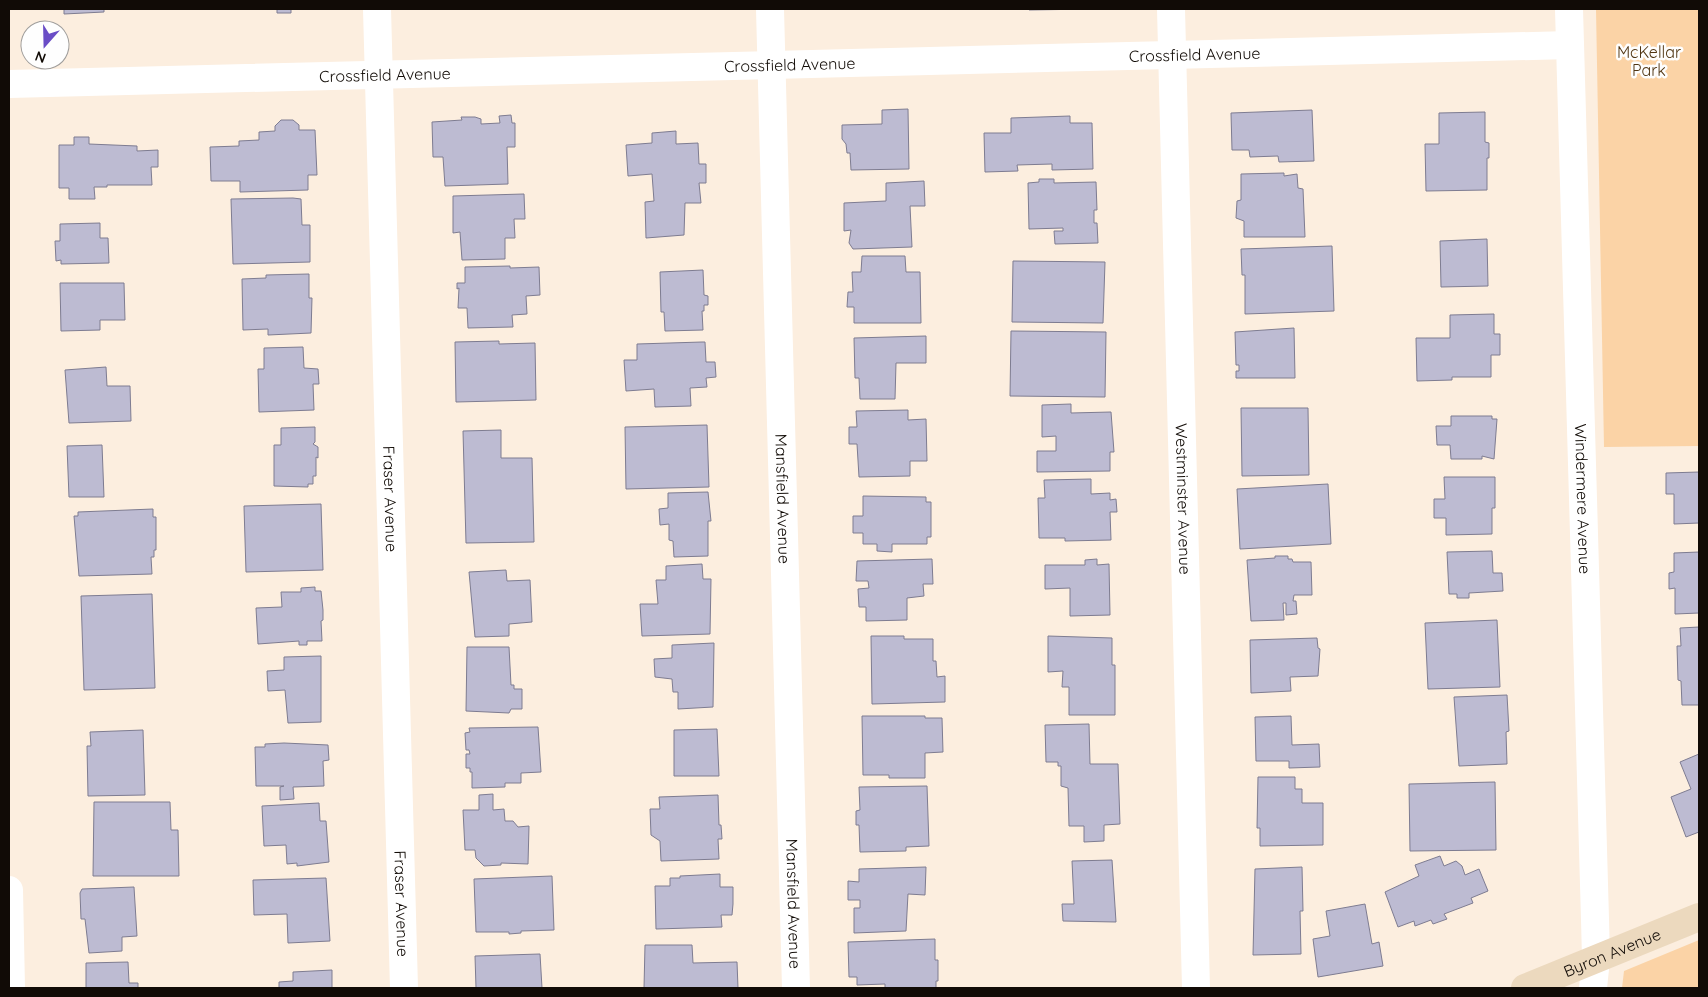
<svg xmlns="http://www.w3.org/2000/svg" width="1708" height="997" viewBox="0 0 1708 997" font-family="Quicksand,sans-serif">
<rect width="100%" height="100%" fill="#fceedf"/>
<path fill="#fbd3a6" d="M 1596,9 L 1699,9 L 1699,446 L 1604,447 Z
M 1699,940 L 1699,988 L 1622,988 L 1624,971 Z"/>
<path fill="#bdbbd2" stroke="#7e7c91" d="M 64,9 L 104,9 L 104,12 L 64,14 Z
M 277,9 L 291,9 L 291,13 L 277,13 Z
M 1029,9 L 1091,9 L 1029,10 Z
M 908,109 L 909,169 L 851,170 L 850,153 L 847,153 L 846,144 L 842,139 L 842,125 L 882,124 L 882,110 Z
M 1312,110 L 1314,161 L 1279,162 L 1278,156 L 1250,157 L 1249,150 L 1232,150 L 1231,113 Z
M 1485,112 L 1485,142 L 1489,143 L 1489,158 L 1487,158 L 1487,190 L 1426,191 L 1425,144 L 1439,144 L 1439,113 Z
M 511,115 L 512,123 L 515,123 L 515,147 L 507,147 L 508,184 L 445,186 L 443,157 L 433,157 L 432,122 L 462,120 L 461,117 L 475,117 L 481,119 L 481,124 L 500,123 L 499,116 Z
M 1070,116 L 1070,123 L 1092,123 L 1093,169 L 1052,170 L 1052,164 L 1017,165 L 1018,171 L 985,172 L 984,133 L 1011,133 L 1011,118 Z
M 281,120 L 293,120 L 299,125 L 299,130 L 315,130 L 317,175 L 308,175 L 308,190 L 240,192 L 240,181 L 211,181 L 210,147 L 239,146 L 239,141 L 259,140 L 259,132 L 275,131 L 275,126 Z
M 676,131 L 676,144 L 698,143 L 699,164 L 706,164 L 706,183 L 699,183 L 701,203 L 685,203 L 684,235 L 646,238 L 645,202 L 654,201 L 652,174 L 628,176 L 626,145 L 652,143 L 652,133 Z
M 74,137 L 89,137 L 89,144 L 137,146 L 137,151 L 158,150 L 158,167 L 151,167 L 152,185 L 107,185 L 107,187 L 94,187 L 95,199 L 69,199 L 69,188 L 59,188 L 59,145 L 74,145 Z
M 1284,173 L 1284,176 L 1297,174 L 1298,188 L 1303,189 L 1305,237 L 1244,237 L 1244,221 L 1236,218 L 1237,201 L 1241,200 L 1241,174 Z
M 1039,179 L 1054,179 L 1054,183 L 1096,182 L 1097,210 L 1094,210 L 1094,223 L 1097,223 L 1098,243 L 1055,244 L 1054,231 L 1063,231 L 1063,228 L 1029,229 L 1028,183 L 1039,182 Z
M 924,181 L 925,206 L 910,206 L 912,247 L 853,249 L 849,243 L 851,230 L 844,231 L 844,203 L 886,201 L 886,183 Z
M 524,194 L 525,219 L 514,219 L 515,238 L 505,238 L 505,259 L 462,260 L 460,232 L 453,233 L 453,196 Z
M 293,198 L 301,199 L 302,225 L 310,225 L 310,262 L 233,264 L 231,199 Z
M 100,223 L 100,238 L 108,238 L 109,263 L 61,264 L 61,260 L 56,261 L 55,241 L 60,241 L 60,224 Z
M 1487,239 L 1488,286 L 1441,287 L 1440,241 Z
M 1332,246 L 1334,311 L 1245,314 L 1245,275 L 1242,275 L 1241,249 Z
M 862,256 L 905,256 L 906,272 L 920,272 L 921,323 L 854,323 L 854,307 L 847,307 L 848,292 L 853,292 L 852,272 L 861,272 Z
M 1013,261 L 1105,262 L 1103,323 L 1012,322 Z
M 510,266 L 510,268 L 539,267 L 540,295 L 526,296 L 527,314 L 512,315 L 513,327 L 468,328 L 467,308 L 458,308 L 459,288 L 457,289 L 457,283 L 465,283 L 465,267 Z
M 703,270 L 704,295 L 708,296 L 708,305 L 704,305 L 704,311 L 702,311 L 703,330 L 665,331 L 664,312 L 661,312 L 660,272 Z
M 309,274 L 309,298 L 312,298 L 311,333 L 268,335 L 268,329 L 243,330 L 242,279 L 266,278 L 266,275 Z
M 60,283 L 124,283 L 125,320 L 100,320 L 100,330 L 61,331 Z
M 1494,314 L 1494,334 L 1500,334 L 1500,355 L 1491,355 L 1491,377 L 1452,377 L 1452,380 L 1417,381 L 1416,338 L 1450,338 L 1450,315 Z
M 1294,328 L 1295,378 L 1236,378 L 1236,371 L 1239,371 L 1239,365 L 1236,365 L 1235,332 Z
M 1011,331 L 1106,332 L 1105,397 L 1010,396 Z
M 926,336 L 926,363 L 896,363 L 895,399 L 860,399 L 859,378 L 855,378 L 854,338 Z
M 499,341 L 499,344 L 535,343 L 536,400 L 456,402 L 455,342 Z
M 702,342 L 705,342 L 706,362 L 715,362 L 716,377 L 706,378 L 707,387 L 690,388 L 691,406 L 655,407 L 654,389 L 626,391 L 624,360 L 637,360 L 637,344 Z
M 303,347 L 304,368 L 318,369 L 319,384 L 313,384 L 314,410 L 259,412 L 258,369 L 264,369 L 264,348 Z
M 106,367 L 107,386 L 130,386 L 131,421 L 69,423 L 65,370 Z
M 1071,404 L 1071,413 L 1111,412 L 1114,452 L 1110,452 L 1110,471 L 1037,472 L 1037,451 L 1056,451 L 1056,436 L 1042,437 L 1042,405 Z
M 1241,408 L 1308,408 L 1309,475 L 1242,476 Z
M 908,410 L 908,420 L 926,419 L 927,461 L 910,461 L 910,476 L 859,477 L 857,444 L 849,444 L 849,427 L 857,427 L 856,411 Z
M 1451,416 L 1492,416 L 1492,419 L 1497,419 L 1494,459 L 1482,456 L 1482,459 L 1451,459 L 1450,445 L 1437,445 L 1436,426 L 1451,426 Z
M 707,425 L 709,487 L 626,489 L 625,427 Z
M 315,427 L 315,442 L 313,444 L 318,447 L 318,458 L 316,457 L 316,476 L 313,476 L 313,484 L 308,484 L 308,487 L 274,486 L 274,445 L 281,445 L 281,428 Z
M 501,430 L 501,458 L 532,458 L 534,542 L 466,543 L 463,431 Z
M 102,445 L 104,497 L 69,497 L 67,446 Z
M 1699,472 L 1699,523 L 1674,524 L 1674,494 L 1666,494 L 1666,473 Z
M 1444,477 L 1495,477 L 1495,508 L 1492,508 L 1492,534 L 1446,535 L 1446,518 L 1434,518 L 1434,499 L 1445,499 Z
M 1091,479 L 1091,494 L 1110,493 L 1110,500 L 1116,499 L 1117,512 L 1110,512 L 1111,540 L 1065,541 L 1065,538 L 1039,538 L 1038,498 L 1045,498 L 1044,480 Z
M 1328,484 L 1331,544 L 1240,549 L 1237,489 Z
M 708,492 L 711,521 L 708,521 L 708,556 L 674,557 L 673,541 L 669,540 L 669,524 L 660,525 L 659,509 L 668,508 L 668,493 Z
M 863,496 L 926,497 L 926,502 L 931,502 L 931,537 L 927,537 L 927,544 L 892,544 L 892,552 L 877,551 L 877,544 L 863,544 L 863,533 L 853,533 L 853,516 L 863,516 Z
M 321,504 L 323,570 L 246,572 L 244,506 Z
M 153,509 L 153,517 L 156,517 L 156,550 L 154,550 L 154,557 L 151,557 L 152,574 L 79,576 L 74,516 L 78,516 L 78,512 Z
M 1492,551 L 1493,573 L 1502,573 L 1503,591 L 1469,593 L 1469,598 L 1457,598 L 1457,594 L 1449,594 L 1447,552 Z
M 1699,552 L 1699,613 L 1675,614 L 1675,588 L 1669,589 L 1669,573 L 1674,572 L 1674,553 Z
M 1275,556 L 1288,556 L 1288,559 L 1292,559 L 1293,562 L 1311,562 L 1312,595 L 1294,595 L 1293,601 L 1296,601 L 1297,614 L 1286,615 L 1286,603 L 1283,603 L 1284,620 L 1251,621 L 1247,560 L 1275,558 Z
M 932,559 L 933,584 L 923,584 L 924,596 L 907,598 L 907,620 L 866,621 L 866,607 L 859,607 L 858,589 L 869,588 L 868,581 L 856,581 L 857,561 Z
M 1097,559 L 1097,565 L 1109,564 L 1110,615 L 1070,616 L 1070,588 L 1045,589 L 1045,565 L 1085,565 L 1085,560 Z
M 702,564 L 703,579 L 711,579 L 710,634 L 642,636 L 640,604 L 658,604 L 656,580 L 666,580 L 666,566 Z
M 506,570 L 507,581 L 530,580 L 532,622 L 509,624 L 509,636 L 475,637 L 469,572 Z
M 315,587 L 315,591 L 321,591 L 323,610 L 323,620 L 321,621 L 322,641 L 307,641 L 307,645 L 299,645 L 299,641 L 258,644 L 256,608 L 282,607 L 281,592 L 301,592 L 301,588 Z
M 152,594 L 155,688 L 84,690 L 81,596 Z
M 1497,620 L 1500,687 L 1428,689 L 1425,623 Z
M 1699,627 L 1699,705 L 1682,705 L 1681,681 L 1678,680 L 1677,646 L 1681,646 L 1680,628 Z
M 871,636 L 904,636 L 904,639 L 933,639 L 933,661 L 936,661 L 937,677 L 945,676 L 945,702 L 872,704 Z
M 1048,636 L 1112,638 L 1112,665 L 1115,665 L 1115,715 L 1069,715 L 1069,687 L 1062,687 L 1063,671 L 1048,672 Z
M 1317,638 L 1318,648 L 1320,649 L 1318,676 L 1290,677 L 1291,691 L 1251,693 L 1250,640 Z
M 714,643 L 713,707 L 678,709 L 678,692 L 673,692 L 672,679 L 655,677 L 654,659 L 672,658 L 672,645 Z
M 467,647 L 509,647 L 511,685 L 514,685 L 514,689 L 522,689 L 522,709 L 511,709 L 509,713 L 466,711 Z
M 321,656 L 321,722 L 288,723 L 285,690 L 268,691 L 267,671 L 284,670 L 284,657 Z
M 1507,695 L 1509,731 L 1506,732 L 1507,764 L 1459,766 L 1454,697 Z
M 862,716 L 925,716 L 925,718 L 942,718 L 943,752 L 925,753 L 925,778 L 889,778 L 889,775 L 863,775 Z
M 1291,716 L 1292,745 L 1319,744 L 1320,767 L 1289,768 L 1289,761 L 1256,761 L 1255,717 Z
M 1089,724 L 1090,764 L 1118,764 L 1120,824 L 1104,825 L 1104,841 L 1084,842 L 1084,826 L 1069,826 L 1068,788 L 1061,786 L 1061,766 L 1058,766 L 1058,762 L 1046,762 L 1045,725 Z
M 538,727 L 541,772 L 521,773 L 521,783 L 505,783 L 505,787 L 472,788 L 472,772 L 470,772 L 470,768 L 466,768 L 466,754 L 470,754 L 469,750 L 466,750 L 465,733 L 470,732 L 469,728 Z
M 717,729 L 719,776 L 674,776 L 674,730 Z
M 143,730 L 145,795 L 88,796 L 87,746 L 91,746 L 90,732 Z
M 284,743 L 328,745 L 329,760 L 323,761 L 324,786 L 293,787 L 294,799 L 280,800 L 280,787 L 284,786 L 256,786 L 255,747 L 265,747 L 265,744 Z
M 1699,754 L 1699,832 L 1686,837 L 1671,797 L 1691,789 L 1680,762 Z
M 1258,777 L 1295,777 L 1295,789 L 1302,789 L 1302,803 L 1323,803 L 1323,845 L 1260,846 L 1260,828 L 1257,828 Z
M 1495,782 L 1496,850 L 1410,851 L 1409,784 Z
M 927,786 L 929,846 L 906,847 L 906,851 L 860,852 L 859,825 L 856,825 L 856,811 L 860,810 L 859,787 Z
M 493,794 L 493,810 L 504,809 L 505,821 L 513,821 L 518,827 L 529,826 L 528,864 L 501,863 L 501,865 L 484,866 L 476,858 L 475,850 L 465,850 L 463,810 L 479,810 L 479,795 Z
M 718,795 L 719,825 L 721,825 L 722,839 L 718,839 L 719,859 L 661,861 L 660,841 L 651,835 L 650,809 L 660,809 L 659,797 Z
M 94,802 L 170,802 L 171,830 L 178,830 L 179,876 L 93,876 Z
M 319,803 L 320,821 L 326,821 L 329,862 L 297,866 L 297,863 L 287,864 L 286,845 L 264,846 L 262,806 Z
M 1440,856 L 1444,866 L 1456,861 L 1462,866 L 1465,875 L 1479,869 L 1488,891 L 1471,898 L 1473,903 L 1444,914 L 1447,919 L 1433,924 L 1431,920 L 1415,926 L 1414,921 L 1398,927 L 1385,892 L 1419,876 L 1415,865 Z
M 1112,860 L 1116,922 L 1063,921 L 1062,904 L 1074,904 L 1072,861 Z
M 926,867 L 925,895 L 908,894 L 906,931 L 854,933 L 854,908 L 860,908 L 860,900 L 848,900 L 848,881 L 859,882 L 859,869 Z
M 1302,867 L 1303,911 L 1300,911 L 1301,954 L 1253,955 L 1255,869 Z
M 720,874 L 720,887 L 733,887 L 733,904 L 732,915 L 721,915 L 722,927 L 656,929 L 655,886 L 670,886 L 670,878 L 680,878 L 680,876 Z
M 552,876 L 554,930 L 521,931 L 521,933 L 509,934 L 509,932 L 476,932 L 474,879 Z
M 326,878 L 330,941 L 288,943 L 287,914 L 254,915 L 253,880 Z
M 134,887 L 137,936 L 122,937 L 122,951 L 89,953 L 85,919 L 81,919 L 80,893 L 82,889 Z
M 1365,904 L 1372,944 L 1379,942 L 1383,966 L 1318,977 L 1313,939 L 1330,936 L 1326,911 Z
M 935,939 L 935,960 L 938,960 L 938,981 L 936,981 L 936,988 L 885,988 L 885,984 L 857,985 L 857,977 L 849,977 L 848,942 Z
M 645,945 L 692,945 L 693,963 L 737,962 L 738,988 L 644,988 Z
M 540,954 L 542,988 L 476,988 L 475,956 Z
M 128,962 L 129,983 L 138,983 L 138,988 L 86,988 L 86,963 Z
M 332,970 L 332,988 L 279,988 L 279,982 L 293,981 L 293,972 Z"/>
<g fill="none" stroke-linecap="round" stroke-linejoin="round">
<g stroke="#fff" stroke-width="28">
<path id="s1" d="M 377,9 L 404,988"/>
<path id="s2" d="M 770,9 L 796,988"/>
<path id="s3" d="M 1171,9 L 1196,988"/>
<path id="s4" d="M 1569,9 L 1595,919 L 1596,959 L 1593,988"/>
<path id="s5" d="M 9,84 L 1570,45"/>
<path d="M 9,890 L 11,988"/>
</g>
<path stroke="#ecd9be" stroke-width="28" id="s6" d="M 1525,988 L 1699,917"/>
</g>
<g text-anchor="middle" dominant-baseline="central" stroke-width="5" stroke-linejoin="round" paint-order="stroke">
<g font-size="16" fill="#513613" stroke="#fefefe">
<text x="1649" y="52">McKellar<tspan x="1649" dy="18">Park</tspan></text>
</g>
<g font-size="16" fill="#110b06" stroke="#fefefe">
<text stroke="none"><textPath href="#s5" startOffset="1186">Crossfield Avenue</textPath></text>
<text stroke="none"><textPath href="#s5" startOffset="781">Crossfield Avenue</textPath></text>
<text stroke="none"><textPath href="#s5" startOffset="376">Crossfield Avenue</textPath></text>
<text stroke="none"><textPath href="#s2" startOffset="490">Mansfield Avenue</textPath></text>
<text stroke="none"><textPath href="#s1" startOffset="490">Fraser Avenue</textPath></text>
<text stroke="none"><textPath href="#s3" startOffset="490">Westminster Avenue</textPath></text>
<text stroke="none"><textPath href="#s4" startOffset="490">Windermere Avenue</textPath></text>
<text stroke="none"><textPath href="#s1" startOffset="895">Fraser Avenue</textPath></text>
<text stroke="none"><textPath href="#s2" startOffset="895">Mansfield Avenue</textPath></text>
<text stroke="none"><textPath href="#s6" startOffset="94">Byron Avenue</textPath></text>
</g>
</g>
<rect width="1708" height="997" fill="none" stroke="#110b06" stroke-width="20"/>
<g transform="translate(45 45) rotate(200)"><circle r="24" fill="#fefefe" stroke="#9f9d9b"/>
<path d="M0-4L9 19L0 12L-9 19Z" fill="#6a4dc6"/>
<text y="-8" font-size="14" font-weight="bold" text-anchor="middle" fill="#110b06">N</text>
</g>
</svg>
